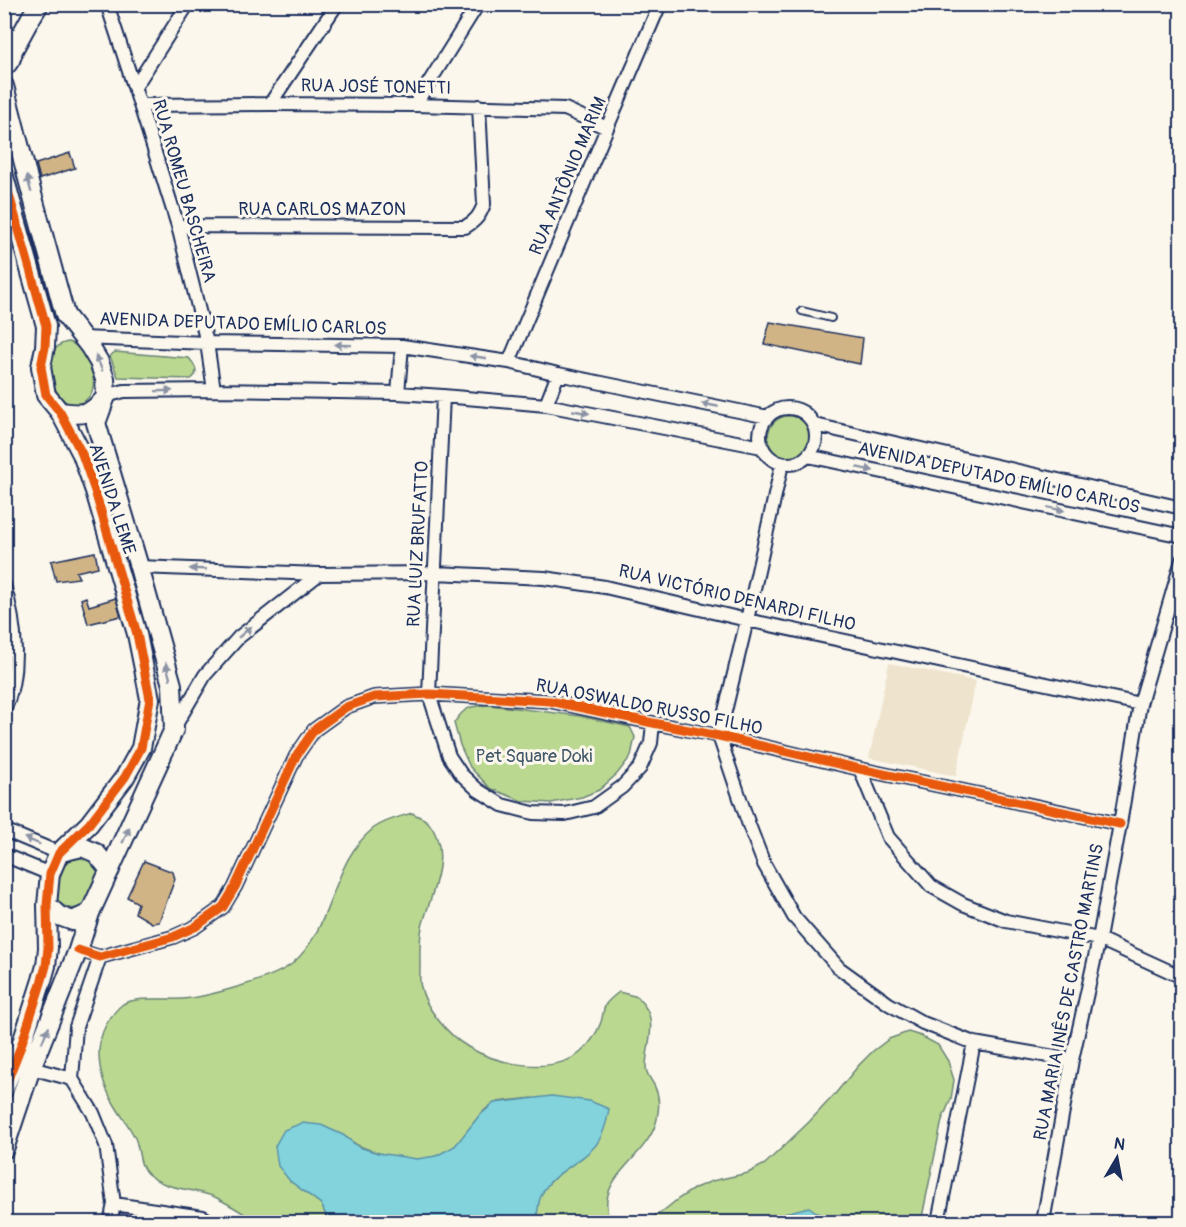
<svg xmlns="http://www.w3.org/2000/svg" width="1186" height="1227" viewBox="0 0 1186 1227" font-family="Pangolin,sans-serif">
<rect width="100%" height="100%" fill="#fbf7ec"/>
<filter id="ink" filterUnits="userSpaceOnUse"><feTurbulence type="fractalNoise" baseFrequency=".0167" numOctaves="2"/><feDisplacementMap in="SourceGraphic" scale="12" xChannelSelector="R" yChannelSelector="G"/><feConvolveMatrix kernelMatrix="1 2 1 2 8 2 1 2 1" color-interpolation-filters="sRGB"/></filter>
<g filter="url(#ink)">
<path fill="#eee3cd" d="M 889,663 L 976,681 L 956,776 L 869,758 Z"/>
<path fill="#bbd890" stroke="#6b8477" stroke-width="1.5" d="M 68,342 C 87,346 103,384 87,399 C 57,426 32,347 68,342 Z
M 115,352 L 189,358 C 195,365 200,373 191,379 L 118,377 L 110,356 Z
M768 437a21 21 0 1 1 42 0a21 21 0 1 1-42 0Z
M 490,705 L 580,716 L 630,727 L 635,737 L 631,756 L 617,774 L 599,790 L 582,797 L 551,803 L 522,801 L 490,788 L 470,767 L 460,745 L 454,723 C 465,706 471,706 490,705 Z
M 412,813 C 417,816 424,818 428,822 C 454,853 430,895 422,927 C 419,941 420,954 420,968 C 420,974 419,981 421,987 C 425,1008 449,1036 468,1047 C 497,1064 552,1076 581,1052 C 590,1044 597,1033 601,1022 C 603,1016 603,1009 606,1004 C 609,1000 615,995 619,992 L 638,997 C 641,1002 646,1007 648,1012 C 655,1027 646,1051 646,1067 C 646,1075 652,1080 655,1087 C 660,1098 659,1108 657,1119 C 650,1152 610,1171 607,1200 C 606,1205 608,1212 608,1218 L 621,1222 L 540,1222 C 525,1193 563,1171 583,1157 L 532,1098 C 522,1100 504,1100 495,1103 C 482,1108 468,1132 458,1143 C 434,1168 390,1159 362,1147 C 355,1145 349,1139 343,1135 L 290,1181 L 321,1204 L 329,1222 C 311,1222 292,1222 274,1222 C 269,1222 261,1224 256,1222 C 254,1221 251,1218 249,1217 C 239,1210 228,1204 217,1198 C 196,1188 168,1191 149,1175 C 138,1167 140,1149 135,1138 C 130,1127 122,1117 116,1107 C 101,1084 92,1051 106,1025 C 110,1018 116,1009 123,1004 C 136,996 167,1000 182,999 C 207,997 274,979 293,963 C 335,926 330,862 374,828 C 385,820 399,817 412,813 Z
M 80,855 C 90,858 96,861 98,872 L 84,906 C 73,911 64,909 57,899 C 57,886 60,868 70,859 C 72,858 78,856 80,855 Z
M 908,1032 L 921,1036 L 938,1045 L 948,1061 L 954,1080 L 951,1099 L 942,1120 L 921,1222 L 826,1222 L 825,1217 L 789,1212 L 769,1222 L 643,1222 L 663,1211 L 678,1199 L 695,1188 L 712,1181 L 748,1173 L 765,1164 L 809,1122 L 835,1094 L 859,1065 L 873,1051 L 889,1039 Z"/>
<path fill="#82d3dc" stroke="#5991aa" stroke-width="1.5" d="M 552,1096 L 590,1101 L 609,1109 C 607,1122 604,1134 596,1145 C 577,1168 540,1175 538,1209 C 537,1215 537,1217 540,1222 L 329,1222 L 321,1204 L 290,1181 L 278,1166 L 275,1146 L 284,1130 L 302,1123 L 321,1125 L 343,1135 L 359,1147 L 378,1153 L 417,1159 L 436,1156 L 455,1146 L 479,1116 L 494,1103 Z
M 809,1207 L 825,1218 L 826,1222 L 769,1222 L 789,1212 Z"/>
<path fill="#d1b486" stroke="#1b2f5e" stroke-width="1.5" d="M 70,153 L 75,168 L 40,179 L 36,164 Z
M 770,322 L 863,338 L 860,364 L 764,344 Z
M 95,552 L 98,567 L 76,572 L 79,578 L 56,581 L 51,561 Z
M 86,597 L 89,606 L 116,598 L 121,616 L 88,624 L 81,599 Z
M 144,861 L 173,872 L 175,879 L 159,922 L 152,923 L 135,913 L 138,903 L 127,897 Z"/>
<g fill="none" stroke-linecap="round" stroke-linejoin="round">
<g stroke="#1b2f5e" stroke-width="10">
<path id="lane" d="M 802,311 L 831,318"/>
</g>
<g stroke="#1b2f5e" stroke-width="16">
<path id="street" d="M 107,4 L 140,105 L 178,226 L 207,343 L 214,390
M 135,87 L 188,4
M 270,104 L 337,4
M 140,105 L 270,104 L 415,105 L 565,109 L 607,128
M 415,105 L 478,4
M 178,226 L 465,227 C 476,221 480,215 484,204 L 479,106
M 82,338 L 207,343 L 402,346 L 509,362 L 558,374 L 768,417
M 509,362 L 607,128 L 660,4
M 398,393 L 402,346
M 106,396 L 124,391 L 214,390 L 398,393 L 443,396 L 546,405 L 762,447
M 443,396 L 429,694 L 449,756 L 461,774 L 478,790 L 502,805 L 533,813 L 565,814 L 594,807 L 622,787 L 640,768 L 651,743 L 653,723
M 546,405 L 558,374
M760 436a28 28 0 1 1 56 0a28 28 0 1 1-56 0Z
M 815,425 L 1182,508
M 808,456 L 1182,536
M 782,464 L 747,620 L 719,736 L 749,825 L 764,864 L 794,917 L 839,968 L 889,1004 L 923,1023 L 974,1043 L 1072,1060
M 139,567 L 319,574 L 435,573 L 544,578 L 605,587 L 747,620 L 1140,704
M 4,585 C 16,624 21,673 4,711
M 174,728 L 205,675 L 239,637 L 319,574
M 860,769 L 888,837 L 931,886 L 963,904 L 1006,921 L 1099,939 L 1182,977
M 4,830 L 59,853
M 4,855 L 50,874
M 78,950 L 100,957 L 173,937 L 195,927 L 223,907 L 235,887 L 296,756 L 314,730 L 346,707 L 374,697 L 429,694 L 550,701 L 653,723 L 719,736 L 860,769 L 1120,824
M 100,957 L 76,1027 L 72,1079 L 93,1113 L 106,1145 L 114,1204 L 110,1222
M 31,1068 L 72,1079
M 114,1204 L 203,1217 L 211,1222
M 938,1222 L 974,1043
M 1043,1222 L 1072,1060 L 1099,939 L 1120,824 L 1140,704 L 1182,560"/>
</g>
<g stroke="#1b2f5e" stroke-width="22">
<path id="secondary" d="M 4,33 C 15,44 16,57 4,67
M 13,50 L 30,19 L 39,4
M 4,86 L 29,183 L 65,315 L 90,347 L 99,362 L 105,379 L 106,396 L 96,423 L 139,567 L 172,685 L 174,729 L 90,913 L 78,950 L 31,1068 L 4,1149
M 4,177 L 46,326 L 45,347 L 41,367 L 46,395 L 60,412 L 82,454 L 95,491 L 137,634 L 150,699 L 141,748 L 125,777 L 89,824 L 59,853 L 50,874 L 47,905 L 48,948 L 46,966 L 42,980 L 21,1046 L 4,1089
M 60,412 C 83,415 90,416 106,397
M 61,852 L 82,847 L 96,853 L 110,870
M 47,905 L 59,916 L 73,921 L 90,913"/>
</g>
<use href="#lane" stroke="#fbf7ec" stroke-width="6"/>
<use href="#street" stroke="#fbf7ec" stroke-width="12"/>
<use href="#secondary" stroke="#fbf7ec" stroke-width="18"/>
<g stroke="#fbf7ec" stroke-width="13">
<path id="cycleway" d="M 4,177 L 46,326 L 45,347 L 41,367 L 46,395 L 60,412 L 82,454 L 95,491 L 137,634 L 150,699 L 141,748 L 125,777 L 89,824 L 59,853 L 50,874 L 47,905 L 48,948 L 46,966 L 42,980 L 21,1046 L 4,1089
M 78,950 L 100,957 L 173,937 L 195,927 L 223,907 L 235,887 L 296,756 L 314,730 L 346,707 L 374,697 L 429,694 L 550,701 L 653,723 L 719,736 L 860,769 L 1120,824"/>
</g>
<use href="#cycleway" stroke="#e8590c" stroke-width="9"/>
</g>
<defs><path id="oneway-solid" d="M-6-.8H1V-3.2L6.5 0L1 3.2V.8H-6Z" transform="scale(1.5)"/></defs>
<g fill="#8b93a5">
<use href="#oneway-solid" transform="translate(29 184) rotate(-105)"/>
<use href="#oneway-solid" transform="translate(343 345) rotate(-179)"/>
<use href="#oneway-solid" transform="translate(478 357) rotate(-172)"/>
<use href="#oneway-solid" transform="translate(99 363) rotate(-113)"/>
<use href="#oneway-solid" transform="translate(164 391) rotate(-1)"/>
<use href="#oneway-solid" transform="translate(710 405) rotate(-169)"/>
<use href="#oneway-solid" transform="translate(581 412) rotate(11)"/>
<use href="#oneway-solid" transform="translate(865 469) rotate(12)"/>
<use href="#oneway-solid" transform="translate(1056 509) rotate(12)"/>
<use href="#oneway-solid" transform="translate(198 569) rotate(-178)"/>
<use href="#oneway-solid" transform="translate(245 632) rotate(-40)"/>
<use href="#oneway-solid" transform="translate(168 671) rotate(-105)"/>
<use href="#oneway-solid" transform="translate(126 835) rotate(-66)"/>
<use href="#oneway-solid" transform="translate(32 841) rotate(-157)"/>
<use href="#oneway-solid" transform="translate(45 1035) rotate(-68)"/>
</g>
</g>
<g text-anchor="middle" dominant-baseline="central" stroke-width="6" stroke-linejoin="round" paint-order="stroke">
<g font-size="18" fill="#1b2f5e" stroke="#fbf7ec">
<text transform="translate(376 87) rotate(1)">RUA JOSÉ TONETTI</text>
<text transform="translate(568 176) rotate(-67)">RUA ANTÔNIO MARIM</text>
<text transform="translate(184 191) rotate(74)">RUA ROMEU BASCHEIRA</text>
<text x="322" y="209">RUA CARLOS MAZON</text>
<text transform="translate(243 324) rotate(2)">AVENIDA DEPUTADO EMÍLIO CARLOS</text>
<text transform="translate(999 478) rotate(12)">AVENIDA DEPUTADO EMÍLIO CARLOS</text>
<text transform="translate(112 499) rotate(72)">AVENIDA LEME</text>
<text transform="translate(418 544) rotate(-87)">RUA LUIZ BRUFATTO</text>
<text transform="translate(737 598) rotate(13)">RUA VICTÓRIO DENARDI FILHO</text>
<text transform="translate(649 707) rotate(11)">RUA OSWALDO RUSSO FILHO</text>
<text transform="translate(1069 992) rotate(-79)">RUA MARIA INÊS DE CASTRO MARTINS</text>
</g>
<g font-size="18" fill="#43596a" stroke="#fbf7ec">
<text x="534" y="756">Pet Square Doki</text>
</g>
</g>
<rect width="1186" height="1227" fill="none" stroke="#fbf7ec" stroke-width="24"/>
<rect x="12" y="12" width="1162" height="1203" fill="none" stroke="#1b2f5e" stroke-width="2" filter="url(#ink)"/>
<g transform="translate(1117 1158) rotate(10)" stroke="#fbf7ec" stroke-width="4.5" paint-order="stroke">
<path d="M0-4.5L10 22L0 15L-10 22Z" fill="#1b2f5e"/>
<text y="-9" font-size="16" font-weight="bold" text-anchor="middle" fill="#1b2f5e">N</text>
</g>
</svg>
